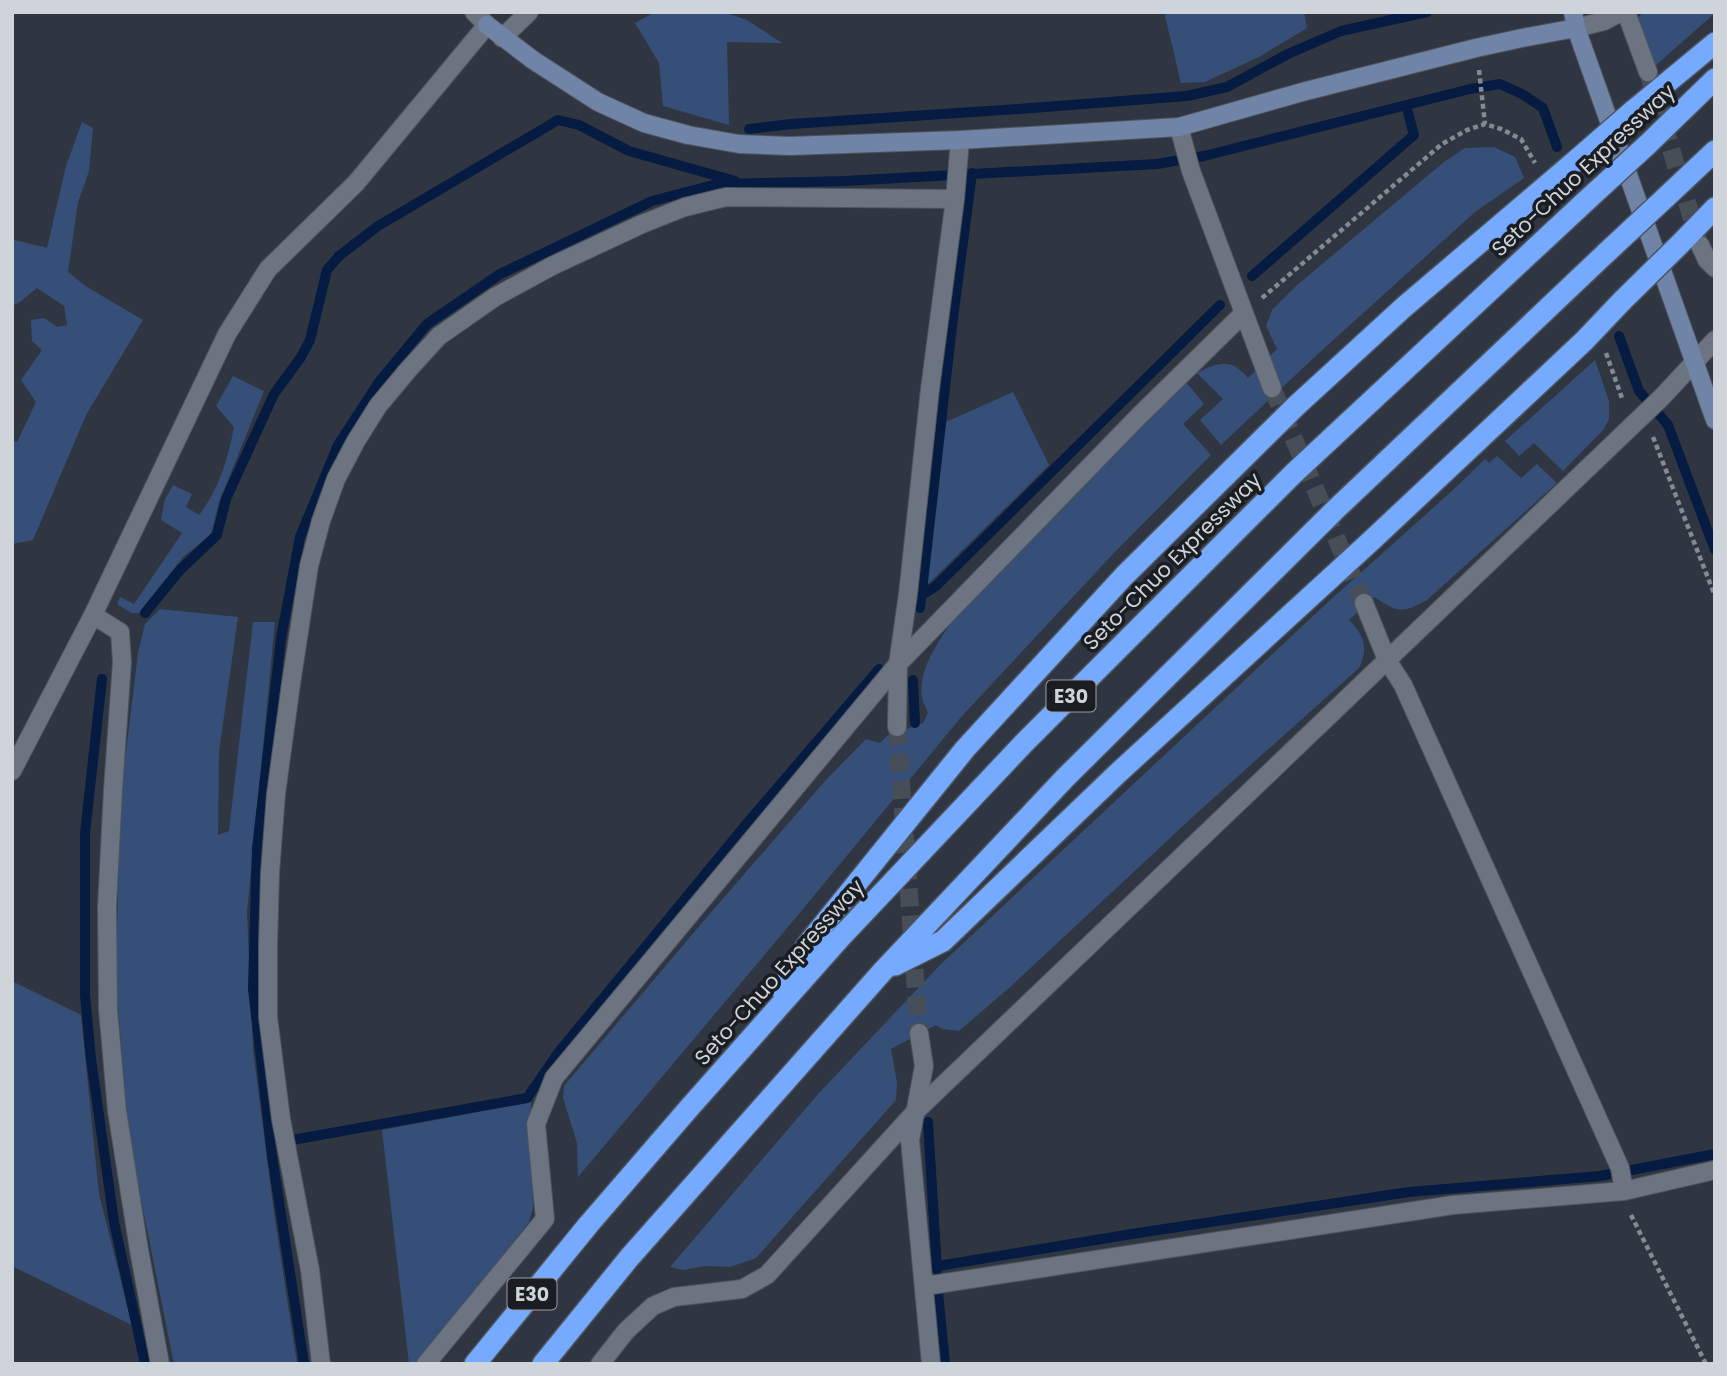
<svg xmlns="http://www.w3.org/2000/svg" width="1727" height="1376" viewBox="0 0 1727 1376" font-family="Poppins,sans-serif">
<rect width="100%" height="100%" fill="#2f3641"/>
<path fill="#354f78" d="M 655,12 L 724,12 L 747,20 L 782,43 L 727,42 L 729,125 L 663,106 L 659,63 L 635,23 Z
M 1164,12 L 1304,12 L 1307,28 L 1259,57 L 1205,82 L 1181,83 Z
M 1643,12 L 1715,12 L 1715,13 L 1655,66 L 1637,19 Z
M 82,122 L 93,128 L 89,171 L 78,202 L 68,272 L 87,287 L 143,320 L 86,415 L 33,540 L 12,544 L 12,440 L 17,442 L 36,402 L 21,380 L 42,350 L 32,341 L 31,320 L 44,318 L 57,327 L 67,325 L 64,306 L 37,288 L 20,302 L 12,306 L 12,242 L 15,240 L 47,248 L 66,166 Z
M 1494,147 L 1515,157 L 1524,178 L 1475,212 L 1319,353 L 1221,445 L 1200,420 L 1223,399 L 1197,373 C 1219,362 1231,358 1248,378 L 1277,349 L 1266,326 L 1272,310 L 1297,285 L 1444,162 L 1465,148 Z
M 1595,360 L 1609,401 L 1609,419 L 1604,429 L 1563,471 L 1534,443 L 1519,456 L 1505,441 Z
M 233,376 L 264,391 L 219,502 L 211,534 L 183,557 L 139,613 L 131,613 L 117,604 L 120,597 L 134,604 L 182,533 L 161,520 L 165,499 L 173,485 L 192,494 L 186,507 L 199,515 C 219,489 228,459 234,427 L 216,406 Z
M 1186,382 L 1204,404 L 1183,424 L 1211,455 L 1112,555 L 962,716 L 803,909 L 578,1177 L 577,1143 L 563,1098 L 564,1086 L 701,924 L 825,781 L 866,739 L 880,743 L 887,736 L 923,723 L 928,713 C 926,708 923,702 922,697 C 918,671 937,644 950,624 Z
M 1013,392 L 1049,465 L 926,586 L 946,422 Z
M 1497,456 L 1521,478 L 1537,464 L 1557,483 L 1427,600 C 1401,614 1398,612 1374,597 L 1349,620 C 1364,635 1369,648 1359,668 L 1197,813 L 1009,988 L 959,1031 L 942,1029 L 936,1025 L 891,1049 L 897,1083 L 896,1100 L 756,1258 L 730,1267 L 706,1266 L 683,1270 L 670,1267 L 819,1093 L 941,964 L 1327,603 L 1454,489 L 1485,459 L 1489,463 Z
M 160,609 L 238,617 L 219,752 L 218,835 L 229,831 L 253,622 L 275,622 L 247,912 L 253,1050 L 274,1213 L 297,1364 L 174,1364 L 129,1140 L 116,981 L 120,802 L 138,653 L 145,624 Z
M 12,981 L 81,1015 L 99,1194 L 132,1325 L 12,1266 Z
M 531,1102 L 533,1208 L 529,1222 L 417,1364 L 409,1364 L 382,1130 Z"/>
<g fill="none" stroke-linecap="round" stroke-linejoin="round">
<path stroke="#051b41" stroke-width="10" d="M 749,129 L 791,124 L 1019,109 L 1187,96 L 1227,87 L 1288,54 L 1341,31 L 1427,12
M 1252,276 L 1414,135 L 1406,105
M 1619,336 L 1639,391 L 1668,425 L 1715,550
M 922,595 L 936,586 L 1220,305
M 920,608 L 952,326 L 972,173
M 145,613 L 180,570 L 217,535 L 226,499 L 274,394 L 301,357 L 310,340 L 327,270 L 339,256 L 378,226 L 558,120 L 579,125 L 629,151 L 735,181
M 102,679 L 85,833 L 85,995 L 91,1059 L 114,1222 L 145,1364
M 913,680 L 915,723
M 928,1122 L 937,1270
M 281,1142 L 527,1098 L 558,1053 L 749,821 L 879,669
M 938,1266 L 1138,1233 L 1409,1192 L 1600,1176 L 1715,1154
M 938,1293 L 945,1364
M 304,1364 L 272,1156 L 253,989 L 257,848 L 281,638 L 300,537 L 338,445 L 379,382 L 427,324 L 500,274 L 652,201 L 717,184 L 844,181 L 1157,164 L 1204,156 L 1470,89 L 1500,84 L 1522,94 L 1543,108 L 1557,147"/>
<path stroke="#474e58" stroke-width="18" stroke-dasharray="18 9" stroke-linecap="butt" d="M 1648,72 L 1698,239
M 1272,388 L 1364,603
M 897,727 L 919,1033"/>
<g stroke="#4e545d" stroke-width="20">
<path id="street" d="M 1626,12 L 1648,72
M 1576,28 L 1604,21 L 1621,12
M 502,38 L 529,12
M 1179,127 L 1191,171 L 1272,388
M 1700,245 L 1707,260 L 1715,268
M 1364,603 L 1387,660 L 1403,685 L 1620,1168 L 1624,1191
M 93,615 L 120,632 L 122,662 L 113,790 L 107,907 L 108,1009 L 117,1111 L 139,1250 L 160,1364
M 897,727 L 898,664 L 908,594 L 930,389 L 955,199 L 960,140
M 12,771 L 93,615 L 227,334 L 268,269 L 356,183 L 487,25 L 474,12
M 919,1033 L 924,1066 L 910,1140 L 931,1364
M 925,1286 L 1453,1205 L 1624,1191 L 1715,1170
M 321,1364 L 310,1270 L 281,1119 L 268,1017 L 268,945 L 270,873 L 276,794 L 291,684 L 309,566 L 321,521 L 336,479 L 356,441 L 378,406 L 408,370 L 439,336 L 495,297 L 552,266 L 642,224 L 685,207 L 726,197 L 955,199
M 426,1364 L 545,1219 L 536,1124 L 554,1078 L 898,664 L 1138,417 L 1244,313
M 600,1364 L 626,1331 L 653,1306 L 674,1297 L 742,1289 L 767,1275 L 916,1111 L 1662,397 L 1715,340"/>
</g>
<g stroke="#4e545d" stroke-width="20">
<path id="secondary" d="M 1573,12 L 1576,28 L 1715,420
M 487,25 L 533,60 L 598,102 L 644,123 L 688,135 L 739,144 L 790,146 L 960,140 L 1179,127 L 1306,91 L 1476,48 L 1522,38 L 1576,28"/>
</g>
<g stroke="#4e545d" stroke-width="24">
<path id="highway" d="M 1634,110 L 1715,43
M 1647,145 L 1715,79
M 1665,198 L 1715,151
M 1680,244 L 1715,208
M 895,965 L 943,941 L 1118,773 L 1372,540 L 1584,341 L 1623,300
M 782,990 L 807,945 L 965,749 L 1124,576 L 1296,406 L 1404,307 L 1573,163
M 475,1364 L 589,1224 L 690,1107 L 839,939 L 1024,743 L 1293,474 L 1587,200
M 543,1364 L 629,1258 L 882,972 L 1065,778 L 1336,509 L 1606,253"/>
</g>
<path stroke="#848992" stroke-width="4.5" stroke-dasharray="5 3.5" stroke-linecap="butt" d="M 1479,70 L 1485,124
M 1262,298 L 1442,144 L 1467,130 L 1485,124 L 1501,129 L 1521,139 L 1535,163
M 1606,353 L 1623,401
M 1653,437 L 1715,596
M 1631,1215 L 1706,1364"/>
<use href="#street" stroke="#6c7481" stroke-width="18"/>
<use href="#secondary" stroke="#6f84a6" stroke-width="18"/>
<use href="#highway" stroke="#75aafe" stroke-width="21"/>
<g stroke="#4e545d" stroke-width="24" stroke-linecap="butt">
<path id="highway-bridge" d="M 1573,163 L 1634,110
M 1587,200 L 1647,145
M 1606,253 L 1665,198
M 1623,300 L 1680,244"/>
</g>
<use href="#highway-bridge" stroke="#75aafe" stroke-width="21"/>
</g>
<g text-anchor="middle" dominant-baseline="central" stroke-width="7" stroke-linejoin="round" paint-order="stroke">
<g fill="#1a1d22" stroke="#999ca3" stroke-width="2">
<rect x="1046.5" y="680.5" width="49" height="31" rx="5"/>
<rect x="507.5" y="1278.5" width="49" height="31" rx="5"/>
</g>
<g font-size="19" font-weight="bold" fill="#cfd3da">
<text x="1071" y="696">E30</text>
<text x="532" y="1294">E30</text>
</g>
<g font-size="21" fill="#cfd3da" stroke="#1a1d22">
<text transform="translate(1583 170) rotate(-43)">Seto-Chuo Expressway</text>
<text transform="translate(1172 561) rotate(-45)">Seto-Chuo Expressway</text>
<text transform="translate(779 972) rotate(-48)">Seto-Chuo Expressway</text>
</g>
</g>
<rect width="1727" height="1376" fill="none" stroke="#cfd3da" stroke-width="28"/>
</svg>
